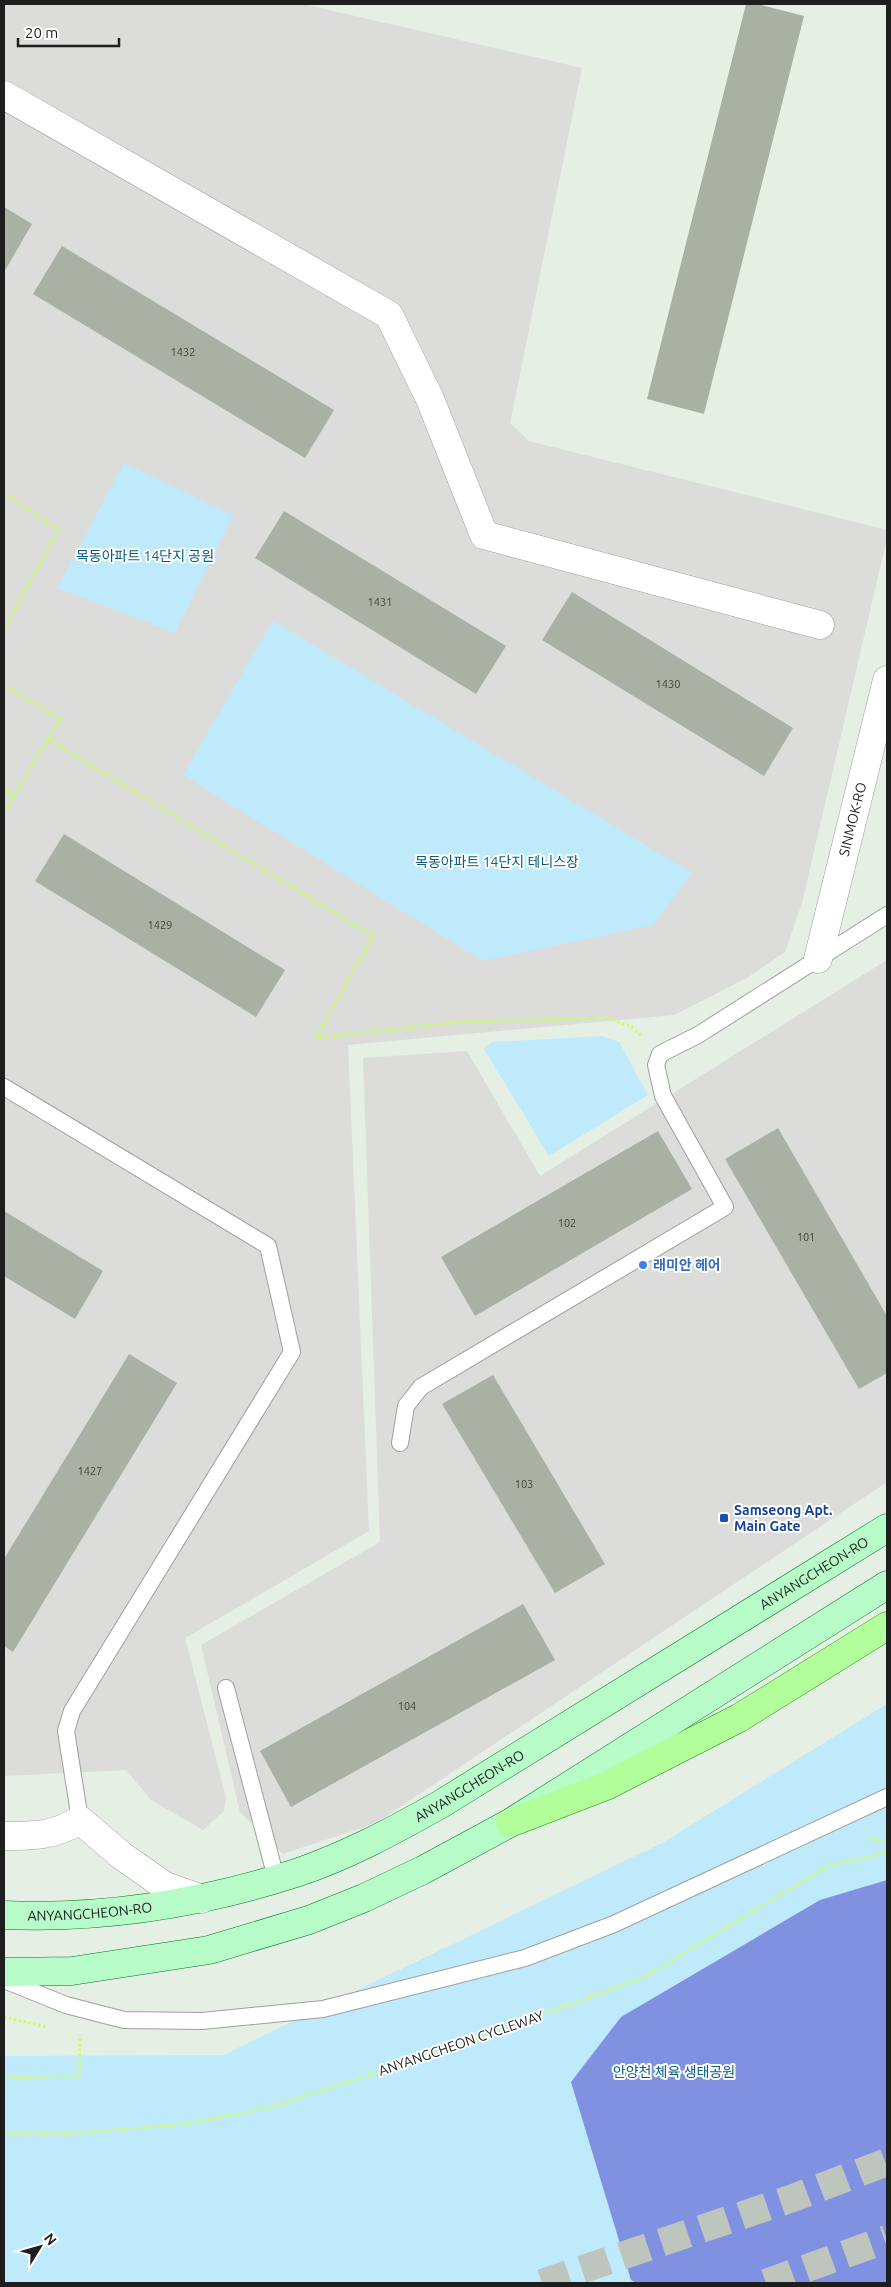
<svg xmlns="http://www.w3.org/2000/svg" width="891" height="2287" viewBox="0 0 891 2287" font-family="Ubuntu,'Noto Sans KR',sans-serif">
<rect width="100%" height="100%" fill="#e5efe4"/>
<path fill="#dcdcdb" d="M 4,4 L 303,4 L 582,68 L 510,423 L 529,441 L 887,530 L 887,538 L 802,903 L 785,952 L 747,978 L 674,1015 L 348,1045 L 369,1531 L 185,1638 L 226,1797 L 224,1811 L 203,1830 L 151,1800 L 126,1770 L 4,1776 Z
M 887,960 L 887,1482 L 376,1823 L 283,1854 L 240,1812 L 201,1645 L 380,1542 L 363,1058 L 467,1051 L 540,1176 Z"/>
<path fill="#bfeafb" d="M 124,463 L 233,515 L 175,633 L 57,588 Z
M 273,621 L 692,873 L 653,925 L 483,961 L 183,775 Z
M 602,1036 L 619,1042 L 648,1095 L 549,1156 L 484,1049 L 492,1042 Z
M 887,1704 L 887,2283 L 4,2283 L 4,2056 L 223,2055 L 662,1843 Z"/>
<path fill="#8091e1" d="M 887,1880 L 887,2283 L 636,2283 L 631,2280 L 571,2082 L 621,2017 L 820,1900 Z"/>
<path fill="#a8b1a3" d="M 746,4 L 757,4 L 804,16 L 704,414 L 647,399 Z
M 4,207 L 32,224 L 4,272 Z
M 62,246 L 334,410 L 305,458 L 33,294 Z
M 284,511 L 506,646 L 476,694 L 255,558 Z
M 572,592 L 793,728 L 764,776 L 542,640 Z
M 64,834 L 285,970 L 256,1017 L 35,881 Z
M 778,1128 L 887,1316 L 887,1373 L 859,1389 L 725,1159 Z
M 658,1131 L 692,1189 L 475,1316 L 441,1257 Z
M 4,1211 L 103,1271 L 75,1319 L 4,1276 Z
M 129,1354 L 177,1383 L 13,1652 L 4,1646 L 4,1559 Z
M 493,1375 L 605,1564 L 555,1593 L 442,1404 Z
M 523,1604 L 555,1660 L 291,1807 L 260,1751 Z"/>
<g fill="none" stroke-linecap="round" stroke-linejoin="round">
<path stroke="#bdc5bc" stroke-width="28" stroke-dasharray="28 14" stroke-linecap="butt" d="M 542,2283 L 793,2198 L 887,2162
M 766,2283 L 887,2239"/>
<g stroke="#9f9f9f" stroke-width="18">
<path id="lane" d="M 4,1087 L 268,1246 L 292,1352 L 72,1711 L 66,1731 L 80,1820
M 400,1443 L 406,1406 L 421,1387 L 725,1207 L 663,1096 L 656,1065 L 660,1054 L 698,1035 L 887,915
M 226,1688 L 276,1878
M 4,1980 L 66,2005 L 124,2020 L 202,2021 L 323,2009 L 525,1958 L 614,1924 L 887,1797"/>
</g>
<g stroke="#9f9f9f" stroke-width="29">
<g id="street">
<path d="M 4,95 L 389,315 L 430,399 L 484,535 L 820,625"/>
<path id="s1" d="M 818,959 L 887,680"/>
<path d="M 4,1836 C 34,1836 54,1836 80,1820 L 122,1856 L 165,1886 L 202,1899"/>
</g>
</g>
<g stroke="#027827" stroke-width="29">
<g id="secondary">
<path id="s2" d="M 4,1915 C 102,1919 203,1903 296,1873 C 347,1856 395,1830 441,1804 L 887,1528"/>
<path d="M 4,1972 L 72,1971 L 209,1950 L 309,1920 L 364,1898 L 423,1870 L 510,1823 L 887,1585"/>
</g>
</g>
<g stroke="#139800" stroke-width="29">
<path id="primary" d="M 510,1823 L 606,1786 L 739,1718 L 887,1626"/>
</g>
<path stroke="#cffd67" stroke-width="3" stroke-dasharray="2.5 2.5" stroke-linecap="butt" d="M 4,493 L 59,530 L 4,629
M 4,685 L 60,719 L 13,798
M 48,739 L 373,936 L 316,1038 L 457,1022 L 608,1018 L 632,1027 L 642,1036
M 4,785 L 13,798 L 4,813
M 867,1836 L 887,1843
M 4,2017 L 47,2027
M 4,2078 L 79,2076 L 80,2035
M 4,2134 L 79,2133 L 185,2124 L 268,2108 L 452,2048 L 647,1976 L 826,1867 L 887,1853"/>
<use href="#lane" stroke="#fff" stroke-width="16"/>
<use href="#street" stroke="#fff" stroke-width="28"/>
<use href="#secondary" stroke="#b6fbc8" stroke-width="28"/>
<use href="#primary" stroke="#b1fe9a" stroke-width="28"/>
</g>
<circle fill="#3f7fe0" stroke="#fff" stroke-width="2" cx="643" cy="1265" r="5"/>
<rect fill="#1a4fb4" stroke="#fff" stroke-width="2" x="719" y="1513" width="10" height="10" rx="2.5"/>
<g text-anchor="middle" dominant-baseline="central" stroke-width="4" stroke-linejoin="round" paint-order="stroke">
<g font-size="11" fill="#40433f">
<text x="183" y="352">1432</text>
<text x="380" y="602">1431</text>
<text x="668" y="684">1430</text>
<text x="160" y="925">1429</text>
<text x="567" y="1223">102</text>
<text x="806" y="1237">101</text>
<text x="90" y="1471">1427</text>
<text x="524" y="1484">103</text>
<text x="407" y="1706">104</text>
</g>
<g font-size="14" fill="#095d7f" stroke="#fff">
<text x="145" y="556">목동아파트 14단지 공원</text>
<text x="497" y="862">목동아파트 14단지 테니스장</text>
<text x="674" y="2072">안양천 체육 생태공원</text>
</g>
<g font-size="14" fill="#1e1e1e" stroke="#fff">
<text stroke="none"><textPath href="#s1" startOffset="144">SINMOK-RO</textPath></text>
<text stroke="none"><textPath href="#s2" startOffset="896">ANYANGCHEON-RO</textPath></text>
<text stroke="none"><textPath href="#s2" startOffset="491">ANYANGCHEON-RO</textPath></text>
<text stroke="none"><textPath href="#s2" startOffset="86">ANYANGCHEON-RO</textPath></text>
<text transform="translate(461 2043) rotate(-19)">ANYANGCHEON CYCLEWAY</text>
</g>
<g font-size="14" font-weight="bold" fill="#366cbe" stroke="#fff" text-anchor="start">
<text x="653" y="1265">래미안 헤어</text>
</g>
<g font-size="14" font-weight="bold" fill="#164399" stroke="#fff" text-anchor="start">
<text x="734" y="1510">Samseong Apt.<tspan x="734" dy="16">Main Gate</tspan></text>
</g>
</g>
<rect width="891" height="2287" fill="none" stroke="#1e1e1e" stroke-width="10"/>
<g transform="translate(40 2247) rotate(53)" stroke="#ffffff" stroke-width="4" paint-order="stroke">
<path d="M0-4L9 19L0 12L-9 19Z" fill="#1e1e1e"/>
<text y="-8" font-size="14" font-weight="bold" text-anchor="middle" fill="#1e1e1e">N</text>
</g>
<path d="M18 38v8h101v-8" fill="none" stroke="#1e1e1e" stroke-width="2.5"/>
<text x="25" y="38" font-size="15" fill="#1e1e1e" stroke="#ffffff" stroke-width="4" paint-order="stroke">20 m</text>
</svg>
